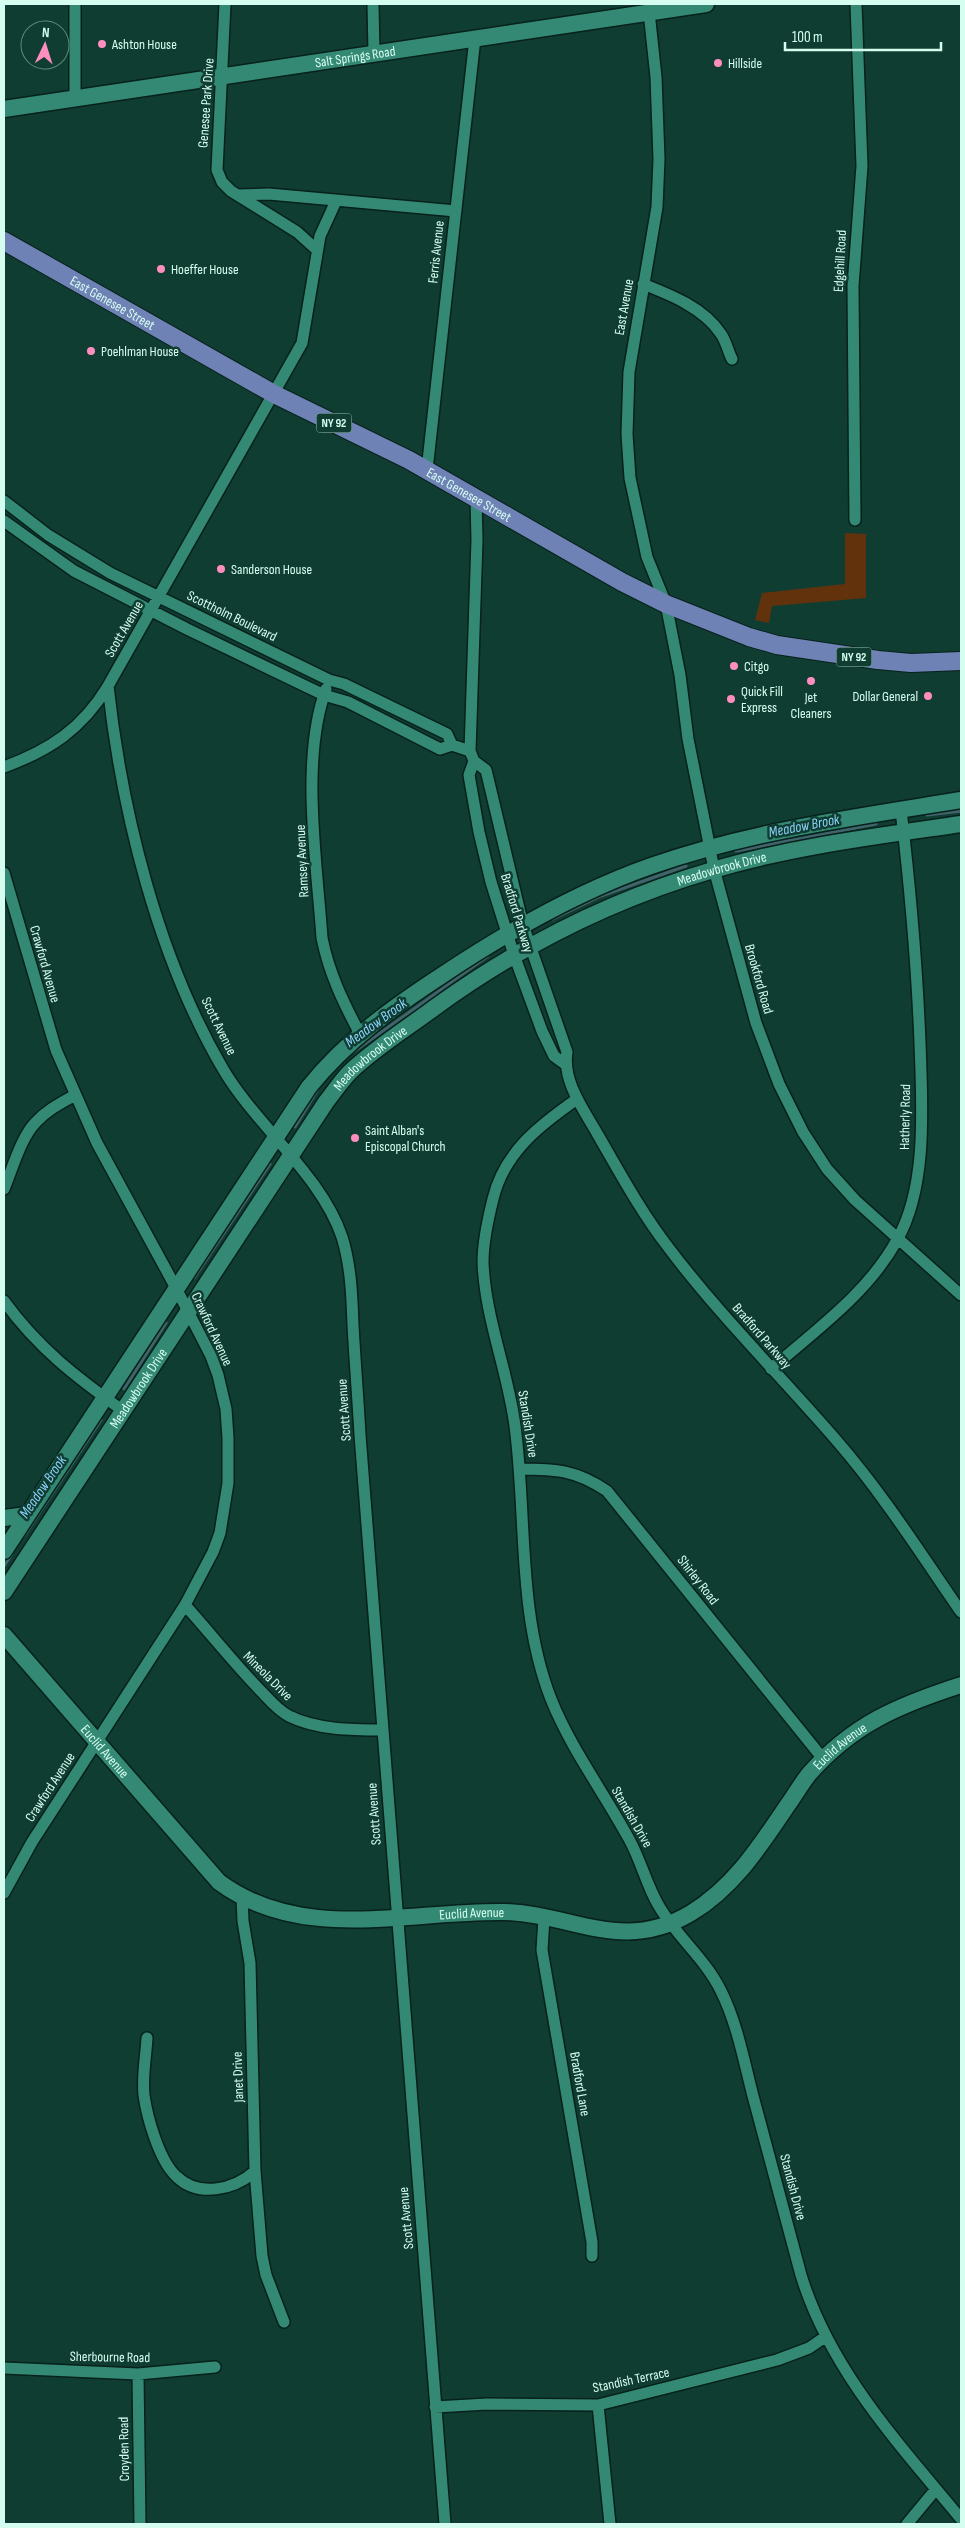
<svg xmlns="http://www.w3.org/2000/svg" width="965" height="2528" viewBox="0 0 965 2528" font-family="'Sofia Sans Condensed',sans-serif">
<rect width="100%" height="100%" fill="#103d32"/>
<path fill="#62320d" d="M 845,533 L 866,534 L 866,598 L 772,606 L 769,623 L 755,620 L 762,593 L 845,584 Z"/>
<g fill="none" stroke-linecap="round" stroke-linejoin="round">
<path stroke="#41646c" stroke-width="3" d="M 927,815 L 961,811
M 736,851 L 876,824
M 553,919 L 601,896 L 686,866
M 352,1053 L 488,956
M 295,1127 L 318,1089
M 194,1278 L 270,1164
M 124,1389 L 166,1323
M 24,1536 L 101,1420
M 4,1566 L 12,1554"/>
<g stroke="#07211b" stroke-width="14">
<path id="street" d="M 225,4 L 217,170 L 222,182 L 231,191 L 297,232 L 317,250
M 373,4 L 374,53
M 649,12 L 656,77 L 659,159 L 657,207 L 629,372 L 627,434 L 630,478 L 647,557 L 666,604 L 680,675 L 688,739 L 714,869 L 756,1023 L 779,1084 L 803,1132 L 827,1169 L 855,1200 L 961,1295
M 75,97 L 75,4
M 238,195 L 269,194 L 456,211
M 336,201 L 320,236 L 302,343 L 108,686 C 122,813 158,958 223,1069 C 255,1124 322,1176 342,1237 C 351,1266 352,1296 353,1325 C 355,1362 358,1398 360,1435 L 445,2524
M 643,284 C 671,295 704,308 721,334 C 726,341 728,351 732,359
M 427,470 L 475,38
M 476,498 L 477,540 L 470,751 L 474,761 L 469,775 L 479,832 L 491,882 L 514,955 L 542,1031 L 554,1056 L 565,1064
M 4,501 L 48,535 L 110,573 L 329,680 L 344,684 L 447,734 L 452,745
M 855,520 L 853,286 L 862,166 L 856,4
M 4,521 L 74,571 L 187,629 L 324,695 L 348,702 L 440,749 L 452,745 L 470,751
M 326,689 C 300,760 317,863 322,938 C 329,973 343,1002 360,1034
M 474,761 L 486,770 L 523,925 L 567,1052 C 562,1081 584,1110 598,1135 C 620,1173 641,1212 668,1247 C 720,1316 781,1376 837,1441 C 883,1494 921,1554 961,1612
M 4,767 C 50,750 82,729 108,686
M 4,873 L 56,1050 L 97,1143 L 176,1288 L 211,1356 L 218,1375 L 226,1409 L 228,1438 L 228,1483 L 220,1533 L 213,1552 L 185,1605 L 32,1842 L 4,1893
M 577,1099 C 540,1125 504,1152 493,1199 C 488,1219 483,1241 483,1262 C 485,1318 508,1371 515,1426 C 527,1516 517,1612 551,1699 C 571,1749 603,1791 629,1839 C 642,1862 648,1892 664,1914 C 682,1941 707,1962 721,1991 C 737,2023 744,2061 753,2096 C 769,2155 785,2215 801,2275 C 830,2370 899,2444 961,2519
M 4,1189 C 12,1170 21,1137 36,1122 C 47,1110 61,1103 75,1095
M 4,1301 C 38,1348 76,1377 122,1410
M 771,1369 C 816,1330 868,1293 897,1240 C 928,1186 922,1104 920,1043 C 917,965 910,887 901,810
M 519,1469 C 556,1469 576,1470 607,1491 L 824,1760
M 185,1605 C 210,1633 233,1662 258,1688 C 268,1698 277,1710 289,1716 C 317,1730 353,1730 383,1730
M 242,1896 L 243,1921 L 250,1963 L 255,2171 L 262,2256 L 266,2275 L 284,2322
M 544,1918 L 542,1950 L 592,2242 L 592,2256
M 147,2038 C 146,2056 142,2076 144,2095 C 147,2117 159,2160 176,2176 C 198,2198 234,2190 255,2171
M 4,2368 L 138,2374 L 215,2367
M 138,2374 L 140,2524
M 598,2405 L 610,2524
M 435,2407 L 487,2404 L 598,2405 L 777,2360 L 809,2348 L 825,2337
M 907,2524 L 936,2489"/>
</g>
<g stroke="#07211b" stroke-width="19">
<g id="secondary">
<path id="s1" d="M 4,109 L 706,4"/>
<path d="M 4,1518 L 27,1515"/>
<path d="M 4,1551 L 309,1087 C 346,1041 392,1008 441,976 C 507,932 577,892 651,866 C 751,831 857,817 961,800"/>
<path id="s2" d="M 4,1592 L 326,1102 C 334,1092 341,1081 350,1072 C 375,1048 406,1029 434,1008 C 518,947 613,899 713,870 C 794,846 878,836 961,824"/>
<path id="s3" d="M 4,1635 L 219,1882 C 303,1944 409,1910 505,1912 C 573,1914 623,1954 691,1913 C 734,1887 760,1846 787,1806 C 795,1795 801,1784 809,1774 C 853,1724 899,1705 961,1685"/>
</g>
</g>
<g stroke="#07211b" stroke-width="20">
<g id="primary">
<path id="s4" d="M 4,241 L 274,394 L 409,460 L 622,582 L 666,604 L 749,637 L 777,645 L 878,660 L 911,663 L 961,661"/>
</g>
</g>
<use href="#street" stroke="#348974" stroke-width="11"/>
<use href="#secondary" stroke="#348974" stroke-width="16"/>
<use href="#primary" stroke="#6f82b5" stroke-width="18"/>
</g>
<g fill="#fd8ebe" stroke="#103d32" stroke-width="2">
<circle cx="102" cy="44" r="5"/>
<circle cx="718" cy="63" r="5"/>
<circle cx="161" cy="269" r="5"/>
<circle cx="91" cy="351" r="5"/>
<circle cx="221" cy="569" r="5"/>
<circle cx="734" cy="666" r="5"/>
<circle cx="811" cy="681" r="5"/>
<circle cx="928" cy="696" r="5"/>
<circle cx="731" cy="699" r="5"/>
<circle cx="355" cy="1138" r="5"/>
</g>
<g text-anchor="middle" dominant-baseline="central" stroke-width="5" stroke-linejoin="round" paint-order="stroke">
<g fill="#103d32" stroke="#9ac3b7" stroke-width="1">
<rect x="316.5" y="413.5" width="35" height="19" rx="4"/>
<rect x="836.5" y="647.5" width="35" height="19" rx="4"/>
</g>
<g font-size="12" font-weight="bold" fill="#d5fdf0">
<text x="334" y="423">NY 92</text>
<text x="854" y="657">NY 92</text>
</g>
<g font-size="14" fill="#d5fdf0" stroke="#103d32" text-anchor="start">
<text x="112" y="44">Ashton House</text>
<text x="728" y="63">Hillside</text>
<text x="171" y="269">Hoeffer House</text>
<text x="101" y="351">Poehlman House</text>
<text x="231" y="569">Sanderson House</text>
<text x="744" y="666">Citgo</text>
<text x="741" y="691">Quick Fill<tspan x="741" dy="16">Express</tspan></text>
<text x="918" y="696" text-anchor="end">Dollar General</text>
<text x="811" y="697" text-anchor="middle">Jet<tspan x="811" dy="16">Cleaners</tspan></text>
<text x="365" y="1130">Saint Alban's<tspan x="365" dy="16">Episcopal Church</tspan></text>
</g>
<g font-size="14" fill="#d5fdf0" stroke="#103d32">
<text stroke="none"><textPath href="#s1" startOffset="355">Salt Springs Road</textPath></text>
<text transform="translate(206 103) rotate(-86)">Genesee Park Drive</text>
<text transform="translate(436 252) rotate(-84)">Ferris Avenue</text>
<text transform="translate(840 261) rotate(-87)">Edgehill Road</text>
<text stroke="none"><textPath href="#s4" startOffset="125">East Genesee Street</textPath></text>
<text transform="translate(624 307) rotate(-80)">East Avenue</text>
<text stroke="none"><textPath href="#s4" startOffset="530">East Genesee Street</textPath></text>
<text transform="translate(232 616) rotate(26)">Scottholm Boulevard</text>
<text transform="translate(124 629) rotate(-60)">Scott Avenue</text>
<text transform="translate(302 861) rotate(-93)">Ramsey Avenue</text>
<text stroke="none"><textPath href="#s2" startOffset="1052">Meadowbrook Drive</textPath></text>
<text transform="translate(517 913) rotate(73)">Bradford Parkway</text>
<text transform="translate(45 964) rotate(74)">Crawford Avenue</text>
<text transform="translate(759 979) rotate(74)">Brookford Road</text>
<text transform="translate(219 1026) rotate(64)">Scott Avenue</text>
<text stroke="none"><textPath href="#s2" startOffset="649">Meadowbrook Drive</textPath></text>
<text transform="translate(905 1117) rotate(-89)">Hatherly Road</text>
<text transform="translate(212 1329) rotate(65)">Crawford Avenue</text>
<text transform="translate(762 1336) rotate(49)">Bradford Parkway</text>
<text stroke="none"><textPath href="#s2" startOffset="244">Meadowbrook Drive</textPath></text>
<text transform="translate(344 1410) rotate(-94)">Scott Avenue</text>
<text transform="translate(528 1424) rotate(81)">Standish Drive</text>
<text transform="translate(698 1580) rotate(52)">Shirley Road</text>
<text transform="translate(268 1676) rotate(45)">Mineola Drive</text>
<text stroke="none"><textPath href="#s3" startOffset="1038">Euclid Avenue</textPath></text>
<text stroke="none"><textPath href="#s3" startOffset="154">Euclid Avenue</textPath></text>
<text transform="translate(50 1787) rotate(-57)">Crawford Avenue</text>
<text transform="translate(374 1814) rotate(-94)">Scott Avenue</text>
<text transform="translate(632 1817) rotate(60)">Standish Drive</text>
<text stroke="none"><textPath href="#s3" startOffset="588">Euclid Avenue</textPath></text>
<text transform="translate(238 2077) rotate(-92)">Janet Drive</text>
<text transform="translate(580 2084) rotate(80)">Bradford Lane</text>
<text transform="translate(793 2187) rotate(75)">Standish Drive</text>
<text transform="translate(406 2218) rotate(-95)">Scott Avenue</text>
<text transform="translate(110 2357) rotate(1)">Sherbourne Road</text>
<text transform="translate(631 2380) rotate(-12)">Standish Terrace</text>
<text transform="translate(124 2449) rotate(-91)">Croyden Road</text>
</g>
<g font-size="15" font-style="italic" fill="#8bd2f9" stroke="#103d32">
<text transform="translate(804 826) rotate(-11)">Meadow Brook</text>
<text transform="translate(376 1023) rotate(-36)">Meadow Brook</text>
<text transform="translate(43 1487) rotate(-56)">Meadow Brook</text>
</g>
</g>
<rect width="965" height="2528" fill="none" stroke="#d5fdf0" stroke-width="10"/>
<g transform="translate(45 45) rotate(4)"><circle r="24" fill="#103d32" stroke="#5f8a7e"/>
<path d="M0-4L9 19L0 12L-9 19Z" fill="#fd8ebe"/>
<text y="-8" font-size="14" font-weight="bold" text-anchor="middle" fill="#d5fdf0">N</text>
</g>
<path d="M785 42v8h156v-8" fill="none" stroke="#d5fdf0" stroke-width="2.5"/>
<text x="792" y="42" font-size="15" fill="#d5fdf0" stroke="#103d32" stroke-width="4" paint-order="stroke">100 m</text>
</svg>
